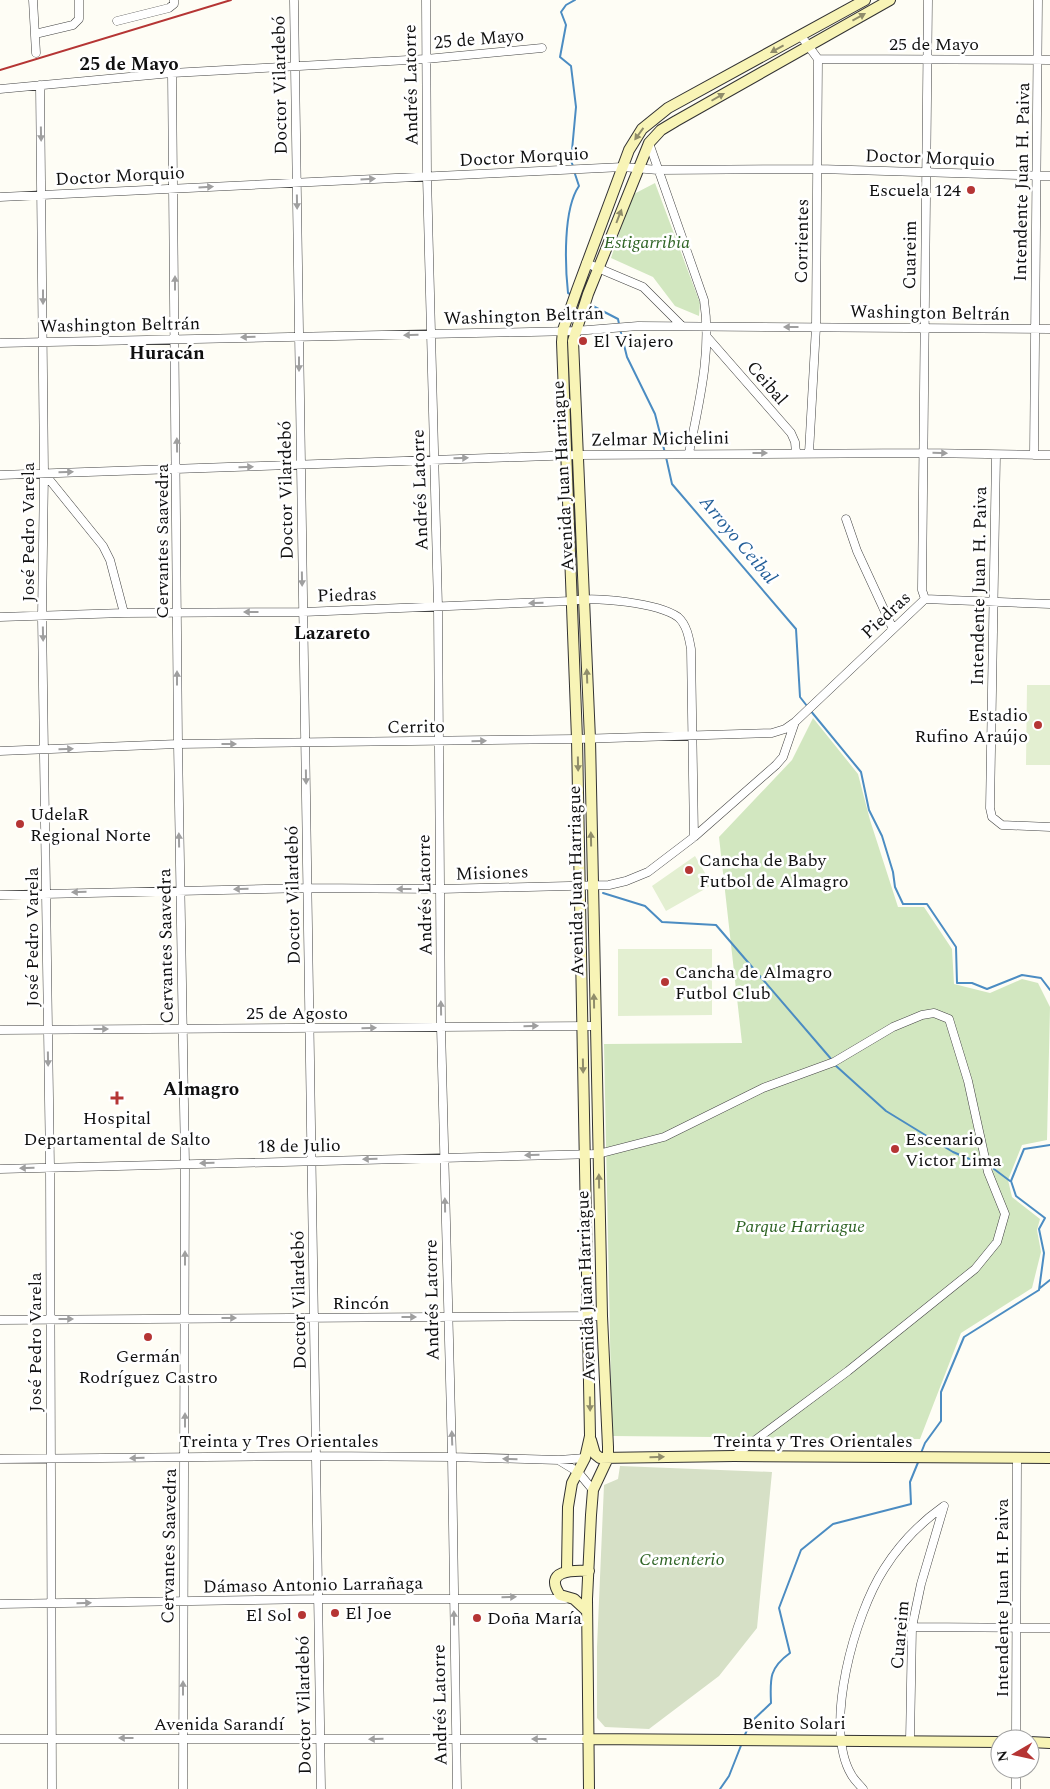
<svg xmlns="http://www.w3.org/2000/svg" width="1050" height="1789" viewBox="0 0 1050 1789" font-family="Spectral,serif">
<rect width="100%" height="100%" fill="#fefdf5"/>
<path fill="#d2e7c0" d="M 655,183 L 700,303 L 699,316 L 675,306 L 653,277 L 611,258 L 632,195 Z
M 813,718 L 858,774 L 870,820 L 898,907 L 924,907 L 952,949 L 954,984 L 990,993 L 1022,979 L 1038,983 L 1050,1007 L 1047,1140 L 1022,1145 L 1008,1180 L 1012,1197 L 1040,1219 L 1037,1230 L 1041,1252 L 1032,1288 L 961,1333 L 920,1439 L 612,1436 L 604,1044 L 742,1043 L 719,837 L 792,760 Z"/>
<path fill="#d6e0c6" d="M 620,1466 L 772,1472 L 757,1628 L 719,1676 L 649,1729 L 605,1727 L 597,1718 L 597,1647 L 604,1485 L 618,1479 Z"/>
<path fill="#e3efd1" d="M 1027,685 L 1050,685 L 1050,765 L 1026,765 Z
M 695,856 L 712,885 L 666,911 L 652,886 Z
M 618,949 L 712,949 L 712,1015 L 618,1016 Z"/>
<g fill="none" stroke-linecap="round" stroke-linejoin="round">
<path stroke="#4b8cc2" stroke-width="2" d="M 573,166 L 571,161 L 576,107 L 571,66 L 560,57 L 566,25 L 561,12 L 566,5 L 575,0
M 572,295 L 568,293 C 565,265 563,209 579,186 L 574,171
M 589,304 L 618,319 L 619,324
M 620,329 L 627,357 L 655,414 L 665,453
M 666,457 L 672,484 L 796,629 L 800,697 L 807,706
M 810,710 L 861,772 L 869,810 L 882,836 L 893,872 L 895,887 L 903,904 L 927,904 L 956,947 L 957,983 L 972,983 L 987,989 L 1022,975 L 1041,978 L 1050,990
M 603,893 L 645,906 L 662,922 L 716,925 L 832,1060
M 835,1065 L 886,1111 L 953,1152 L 979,1163
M 994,1169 L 1010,1181
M 1040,1288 L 1050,1280
M 921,1453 L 925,1443 L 941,1421 L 941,1392 L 964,1337 L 1039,1290 L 1044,1253 L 1039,1229 L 1045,1218 L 1016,1196 L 1011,1181 L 1024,1149 L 1050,1145
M 744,1737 L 750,1723 L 771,1703 C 770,1679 769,1668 790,1653 L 779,1608 L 801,1550 L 833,1524 L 911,1504 L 910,1482 L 919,1460
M 720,1789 L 729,1776 L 742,1743"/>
<g stroke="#434343" stroke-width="9">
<path id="street" d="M 33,0 L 36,53
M 426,0 L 427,176 L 438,607 L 441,1027 L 452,1457 L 457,1789
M 294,1 L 321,1789
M 117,21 L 169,8 L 174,4 L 174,0
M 35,34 L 73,25 L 79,19 L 79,0
M 801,36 L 818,59 L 816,327 L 809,453
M 818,59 L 1050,60
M 172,73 L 178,744 L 185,1164 L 183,1789
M 40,85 L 44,473 L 42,617 L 50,1167 L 52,1789
M 0,89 L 172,73 L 426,59 L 542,48
M 649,143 L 704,300 C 712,352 699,402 689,453
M 0,197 L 623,167 L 658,170 L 819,169 L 1050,176
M 586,263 L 643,287 L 682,326
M 707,337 L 791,433 L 795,442 L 796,453
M 0,343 L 575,331 L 638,326 L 1050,329
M 996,455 L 990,808 L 992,817 L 1002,825 L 1050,827
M 1034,455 L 1038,0
M 44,473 L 103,546 L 110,560 L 124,613
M 0,475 L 577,455 L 924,453 L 1050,455
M 846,519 L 857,551 L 893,629
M 925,599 L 922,590 L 928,0
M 0,617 L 124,613 L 303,612 L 571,601 C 595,596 658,603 678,617 C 687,625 689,638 691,649 L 694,837
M 0,751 L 178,744 L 577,739 L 772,733 L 785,729 L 795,722 L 925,599 L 1050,604
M 0,895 L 308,888 L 440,889 L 609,885 L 626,881 L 648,872 L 694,837 L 776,765 L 783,757 L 795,722
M 0,1030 L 595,1026
M 0,1169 L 598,1154 L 664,1137 L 763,1088 L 834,1062 L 893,1027 L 922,1015 L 934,1013 L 949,1019 L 968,1081 L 988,1172 L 1005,1214 L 997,1242 L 975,1269 L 848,1371 L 734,1456
M 0,1320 L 602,1316
M 0,1459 L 317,1456 L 452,1457 L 559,1460 L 585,1458
M 560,1461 L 578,1472 L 593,1490
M 0,1604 L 317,1599 L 565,1599
M 912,1627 L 1050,1628
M 0,1739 L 587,1739
M 1016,1739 L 1017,1458
M 910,1741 L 912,1627 L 921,1584 L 944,1506
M 863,1789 C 859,1784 854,1780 851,1774 C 823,1726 855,1614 884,1569 C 899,1545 920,1523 944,1506
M 1016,1789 L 1016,1769"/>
</g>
<g stroke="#323232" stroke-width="12">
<path id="secondary" d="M 591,1440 L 595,1454 L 600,1458 L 734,1456 L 1050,1458
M 567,1570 L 568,1507 L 572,1483 L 585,1458 L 590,1436 L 577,739 L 562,342 L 563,330 L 577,290 L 629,150 L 642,129 L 668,108 L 865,0
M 587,1611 L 574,1599 L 560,1595 C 543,1570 573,1570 589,1571
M 587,1739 L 1000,1742
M 1030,1742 L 1050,1743
M 589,1789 L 587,1599 L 591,1515 L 593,1490 L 608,1458 L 608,1447 L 602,1316 L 590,739 L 573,341 L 588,294 L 649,143 L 661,130 L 676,121 L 890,0"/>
</g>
<use href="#street" stroke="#fff" stroke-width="8"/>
<use href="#secondary" stroke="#f8f4b6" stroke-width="10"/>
<path stroke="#b53534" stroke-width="2" d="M 0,70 L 231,0"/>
</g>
<defs><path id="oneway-solid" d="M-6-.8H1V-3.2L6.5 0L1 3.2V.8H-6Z" transform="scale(1.25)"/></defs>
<g fill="#908d6b">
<use href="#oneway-solid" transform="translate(859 17) rotate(-29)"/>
<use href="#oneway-solid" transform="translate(777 49) rotate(151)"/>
<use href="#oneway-solid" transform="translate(718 97) rotate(-30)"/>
<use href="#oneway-solid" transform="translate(639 134) rotate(126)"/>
<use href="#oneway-solid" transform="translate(619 216) rotate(-69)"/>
<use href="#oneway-solid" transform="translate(587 676) rotate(-92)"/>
<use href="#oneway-solid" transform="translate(578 764) rotate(89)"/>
<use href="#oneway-solid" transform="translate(591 839) rotate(-91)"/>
<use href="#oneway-solid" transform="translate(594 1001) rotate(-91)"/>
<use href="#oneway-solid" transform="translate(583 1066) rotate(89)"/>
<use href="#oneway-solid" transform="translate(599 1181) rotate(-91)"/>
<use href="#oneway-solid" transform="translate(590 1404) rotate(89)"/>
<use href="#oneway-solid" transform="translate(657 1457) rotate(-1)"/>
</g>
<g fill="#9f9f9f">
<use href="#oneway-solid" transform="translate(41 134) rotate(89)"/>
<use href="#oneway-solid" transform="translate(368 179) rotate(-3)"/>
<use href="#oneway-solid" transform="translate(206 187) rotate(-3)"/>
<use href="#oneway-solid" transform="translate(297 202) rotate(89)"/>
<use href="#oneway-solid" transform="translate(175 283) rotate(-90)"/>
<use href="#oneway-solid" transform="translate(43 297) rotate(90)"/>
<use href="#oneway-solid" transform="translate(791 327) rotate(-180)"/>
<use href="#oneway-solid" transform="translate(411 335) rotate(179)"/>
<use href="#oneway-solid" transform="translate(248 337) rotate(179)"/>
<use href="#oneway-solid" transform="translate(299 364) rotate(90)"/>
<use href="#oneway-solid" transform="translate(177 445) rotate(-91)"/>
<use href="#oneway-solid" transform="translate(760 453)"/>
<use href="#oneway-solid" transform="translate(940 453) rotate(1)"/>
<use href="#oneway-solid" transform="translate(461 458) rotate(-2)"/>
<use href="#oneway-solid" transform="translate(246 467) rotate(-1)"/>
<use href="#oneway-solid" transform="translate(66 472) rotate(-2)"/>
<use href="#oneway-solid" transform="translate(302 579) rotate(89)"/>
<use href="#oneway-solid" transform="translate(536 603) rotate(178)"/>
<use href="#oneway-solid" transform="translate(251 612) rotate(180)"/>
<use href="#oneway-solid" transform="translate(43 634) rotate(89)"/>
<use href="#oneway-solid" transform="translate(177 678) rotate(-90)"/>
<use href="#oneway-solid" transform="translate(479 741) rotate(-1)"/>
<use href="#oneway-solid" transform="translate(229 744)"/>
<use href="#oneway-solid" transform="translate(66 749) rotate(-2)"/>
<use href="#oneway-solid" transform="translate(306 777) rotate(89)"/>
<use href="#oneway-solid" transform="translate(179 840) rotate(-91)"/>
<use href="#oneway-solid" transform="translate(241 889) rotate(179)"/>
<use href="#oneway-solid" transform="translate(404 889) rotate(-180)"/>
<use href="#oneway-solid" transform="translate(79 892) rotate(179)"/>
<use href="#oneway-solid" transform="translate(441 1008) rotate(-91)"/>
<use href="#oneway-solid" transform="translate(531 1026) rotate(-1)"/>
<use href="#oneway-solid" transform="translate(369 1028) rotate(-1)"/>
<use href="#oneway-solid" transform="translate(101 1029)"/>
<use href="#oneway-solid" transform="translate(48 1059) rotate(89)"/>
<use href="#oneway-solid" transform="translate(532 1155) rotate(179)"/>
<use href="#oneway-solid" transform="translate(370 1159) rotate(179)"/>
<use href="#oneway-solid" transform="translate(207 1163) rotate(179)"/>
<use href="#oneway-solid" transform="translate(27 1168) rotate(179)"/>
<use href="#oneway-solid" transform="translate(445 1205) rotate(-91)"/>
<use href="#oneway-solid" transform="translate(185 1258) rotate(-90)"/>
<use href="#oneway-solid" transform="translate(409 1317)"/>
<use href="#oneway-solid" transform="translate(229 1318)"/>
<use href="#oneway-solid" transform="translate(66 1319)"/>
<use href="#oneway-solid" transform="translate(185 1420) rotate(-90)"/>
<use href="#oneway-solid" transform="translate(452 1438) rotate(-92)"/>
<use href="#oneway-solid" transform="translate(137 1458) rotate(179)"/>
<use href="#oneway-solid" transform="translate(510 1459) rotate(-178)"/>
<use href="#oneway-solid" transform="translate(509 1597) rotate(-1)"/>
<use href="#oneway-solid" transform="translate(84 1603) rotate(-1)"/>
<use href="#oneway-solid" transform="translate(454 1618) rotate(-91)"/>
<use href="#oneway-solid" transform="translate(183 1688) rotate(-90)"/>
<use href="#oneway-solid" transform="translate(126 1738) rotate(180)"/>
<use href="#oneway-solid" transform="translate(376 1739) rotate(179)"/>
<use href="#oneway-solid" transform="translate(539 1739) rotate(-180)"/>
</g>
<g fill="#b53534" stroke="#fff" stroke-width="2">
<circle cx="971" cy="190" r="5"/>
<circle cx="583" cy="341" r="5"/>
<circle cx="1038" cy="725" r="5"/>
<circle cx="20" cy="824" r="5"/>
<circle cx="689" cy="870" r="5"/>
<circle cx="665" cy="982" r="5"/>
<path d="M114.5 1090.5h5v5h5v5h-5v5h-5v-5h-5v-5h5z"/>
<circle cx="895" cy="1149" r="5"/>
<circle cx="148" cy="1337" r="5"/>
<circle cx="335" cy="1613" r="5"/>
<circle cx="302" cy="1615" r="5"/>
<circle cx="477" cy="1618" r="5"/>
</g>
<g text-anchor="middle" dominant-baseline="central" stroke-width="5" stroke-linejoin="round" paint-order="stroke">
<g font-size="18" fill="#101010" stroke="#fff">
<text transform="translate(479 39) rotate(-5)">25 de Mayo</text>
<text x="934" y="44">25 de Mayo</text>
<text transform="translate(280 85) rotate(-91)">Doctor Vilardebó</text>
<text transform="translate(411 85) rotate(-91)">Andrés Latorre</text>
<text transform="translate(524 157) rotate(-3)">Doctor Morquio</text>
<text transform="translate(930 158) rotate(2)">Doctor Morquio</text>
<text transform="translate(120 176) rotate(-3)">Doctor Morquio</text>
<text transform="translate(1022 182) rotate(-89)">Intendente Juan H. Paiva</text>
<text transform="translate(802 241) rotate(-89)">Corrientes</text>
<text transform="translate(910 255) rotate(-89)">Cuareim</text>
<text transform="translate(930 313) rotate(1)">Washington Beltrán</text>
<text transform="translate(524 316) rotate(-2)">Washington Beltrán</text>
<text transform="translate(120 325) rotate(-1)">Washington Beltrán</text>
<text transform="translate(767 383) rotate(49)">Ceibal</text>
<text transform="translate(660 439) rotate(-1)">Zelmar Michelini</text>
<text transform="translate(563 476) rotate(-93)">Avenida Juan Harriague</text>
<text transform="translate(286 490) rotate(-91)">Doctor Vilardebó</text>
<text transform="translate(420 490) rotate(-92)">Andrés Latorre</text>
<text transform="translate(28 532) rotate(-90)">José Pedro Varela</text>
<text transform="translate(162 541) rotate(-90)">Cervantes Saavedra</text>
<text transform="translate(979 586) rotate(-89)">Intendente Juan H. Paiva</text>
<text transform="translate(347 595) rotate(-2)">Piedras</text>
<text transform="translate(886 615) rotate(-43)">Piedras</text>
<text transform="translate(416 727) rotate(-1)">Cerrito</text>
<text transform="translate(492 873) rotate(-2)">Misiones</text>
<text transform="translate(576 881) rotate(-91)">Avenida Juan Harriague</text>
<text transform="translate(293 895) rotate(-91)">Doctor Vilardebó</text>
<text transform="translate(425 895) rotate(-91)">Andrés Latorre</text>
<text transform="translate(32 937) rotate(-90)">José Pedro Varela</text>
<text transform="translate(166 946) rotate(-91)">Cervantes Saavedra</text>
<text x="297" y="1013">25 de Agosto</text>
<text transform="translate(299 1146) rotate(-1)">18 de Julio</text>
<text transform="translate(586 1286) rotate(-92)">Avenida Juan Harriague</text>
<text transform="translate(299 1300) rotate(-91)">Doctor Vilardebó</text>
<text transform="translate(432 1300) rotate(-91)">Andrés Latorre</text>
<text x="361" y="1303">Rincón</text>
<text transform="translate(35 1342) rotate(-90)">José Pedro Varela</text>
<text x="279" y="1441">Treinta y Tres Orientales</text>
<text x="813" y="1441">Treinta y Tres Orientales</text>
<text transform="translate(169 1546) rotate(-89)">Cervantes Saavedra</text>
<text transform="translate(313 1585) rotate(-1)">Dámaso Antonio Larrañaga</text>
<text transform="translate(1002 1598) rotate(-90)">Intendente Juan H. Paiva</text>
<text transform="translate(900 1635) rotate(-85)">Cuareim</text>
<text transform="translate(304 1705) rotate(-91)">Doctor Vilardebó</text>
<text transform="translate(440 1705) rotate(-91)">Andrés Latorre</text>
<text x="794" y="1723">Benito Solari</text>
<text x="219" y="1724">Avenida Sarandí</text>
</g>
<g font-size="18" fill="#101010" stroke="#fff" text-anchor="start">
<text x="961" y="190" text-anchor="end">Escuela 124</text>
<text x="593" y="341">El Viajero</text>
<text x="1028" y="715" text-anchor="end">Estadio<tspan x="1028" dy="21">Rufino Araújo</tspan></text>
<text x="30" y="814">UdelaR<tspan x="30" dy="21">Regional Norte</tspan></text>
<text x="699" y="860">Cancha de Baby<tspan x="699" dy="21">Futbol de Almagro</tspan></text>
<text x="675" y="972">Cancha de Almagro<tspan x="675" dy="21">Futbol Club</tspan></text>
<text x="117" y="1118" text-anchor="middle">Hospital<tspan x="117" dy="21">Departamental de Salto</tspan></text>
<text x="905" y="1139">Escenario<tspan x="905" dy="21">Victor Lima</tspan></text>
<text x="148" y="1356" text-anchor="middle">Germán<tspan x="148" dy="21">Rodríguez Castro</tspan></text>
<text x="345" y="1613">El Joe</text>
<text x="292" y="1615" text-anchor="end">El Sol</text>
<text x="487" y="1618">Doña María</text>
</g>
<g font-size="18" font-style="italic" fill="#2f6425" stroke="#fff">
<text x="647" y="242">Estigarribia</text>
<text x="800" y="1226">Parque Harriague</text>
<text x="682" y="1559">Cementerio</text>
</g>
<g font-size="19" font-weight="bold" fill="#101010" stroke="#fff">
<text x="129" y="64">25 de Mayo</text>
<text x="167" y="353">Huracán</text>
<text x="332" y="633">Lazareto</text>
<text x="201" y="1089">Almagro</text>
</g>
<g font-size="19" font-style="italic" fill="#235f99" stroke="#fff">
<text transform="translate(738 540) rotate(50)">Arroyo Ceibal</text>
</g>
</g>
<g transform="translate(1015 1754) rotate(261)"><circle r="24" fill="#ffffff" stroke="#9f9f9f"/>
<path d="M0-4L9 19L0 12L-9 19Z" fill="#b53534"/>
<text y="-8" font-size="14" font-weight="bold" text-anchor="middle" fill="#101010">N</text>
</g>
</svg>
